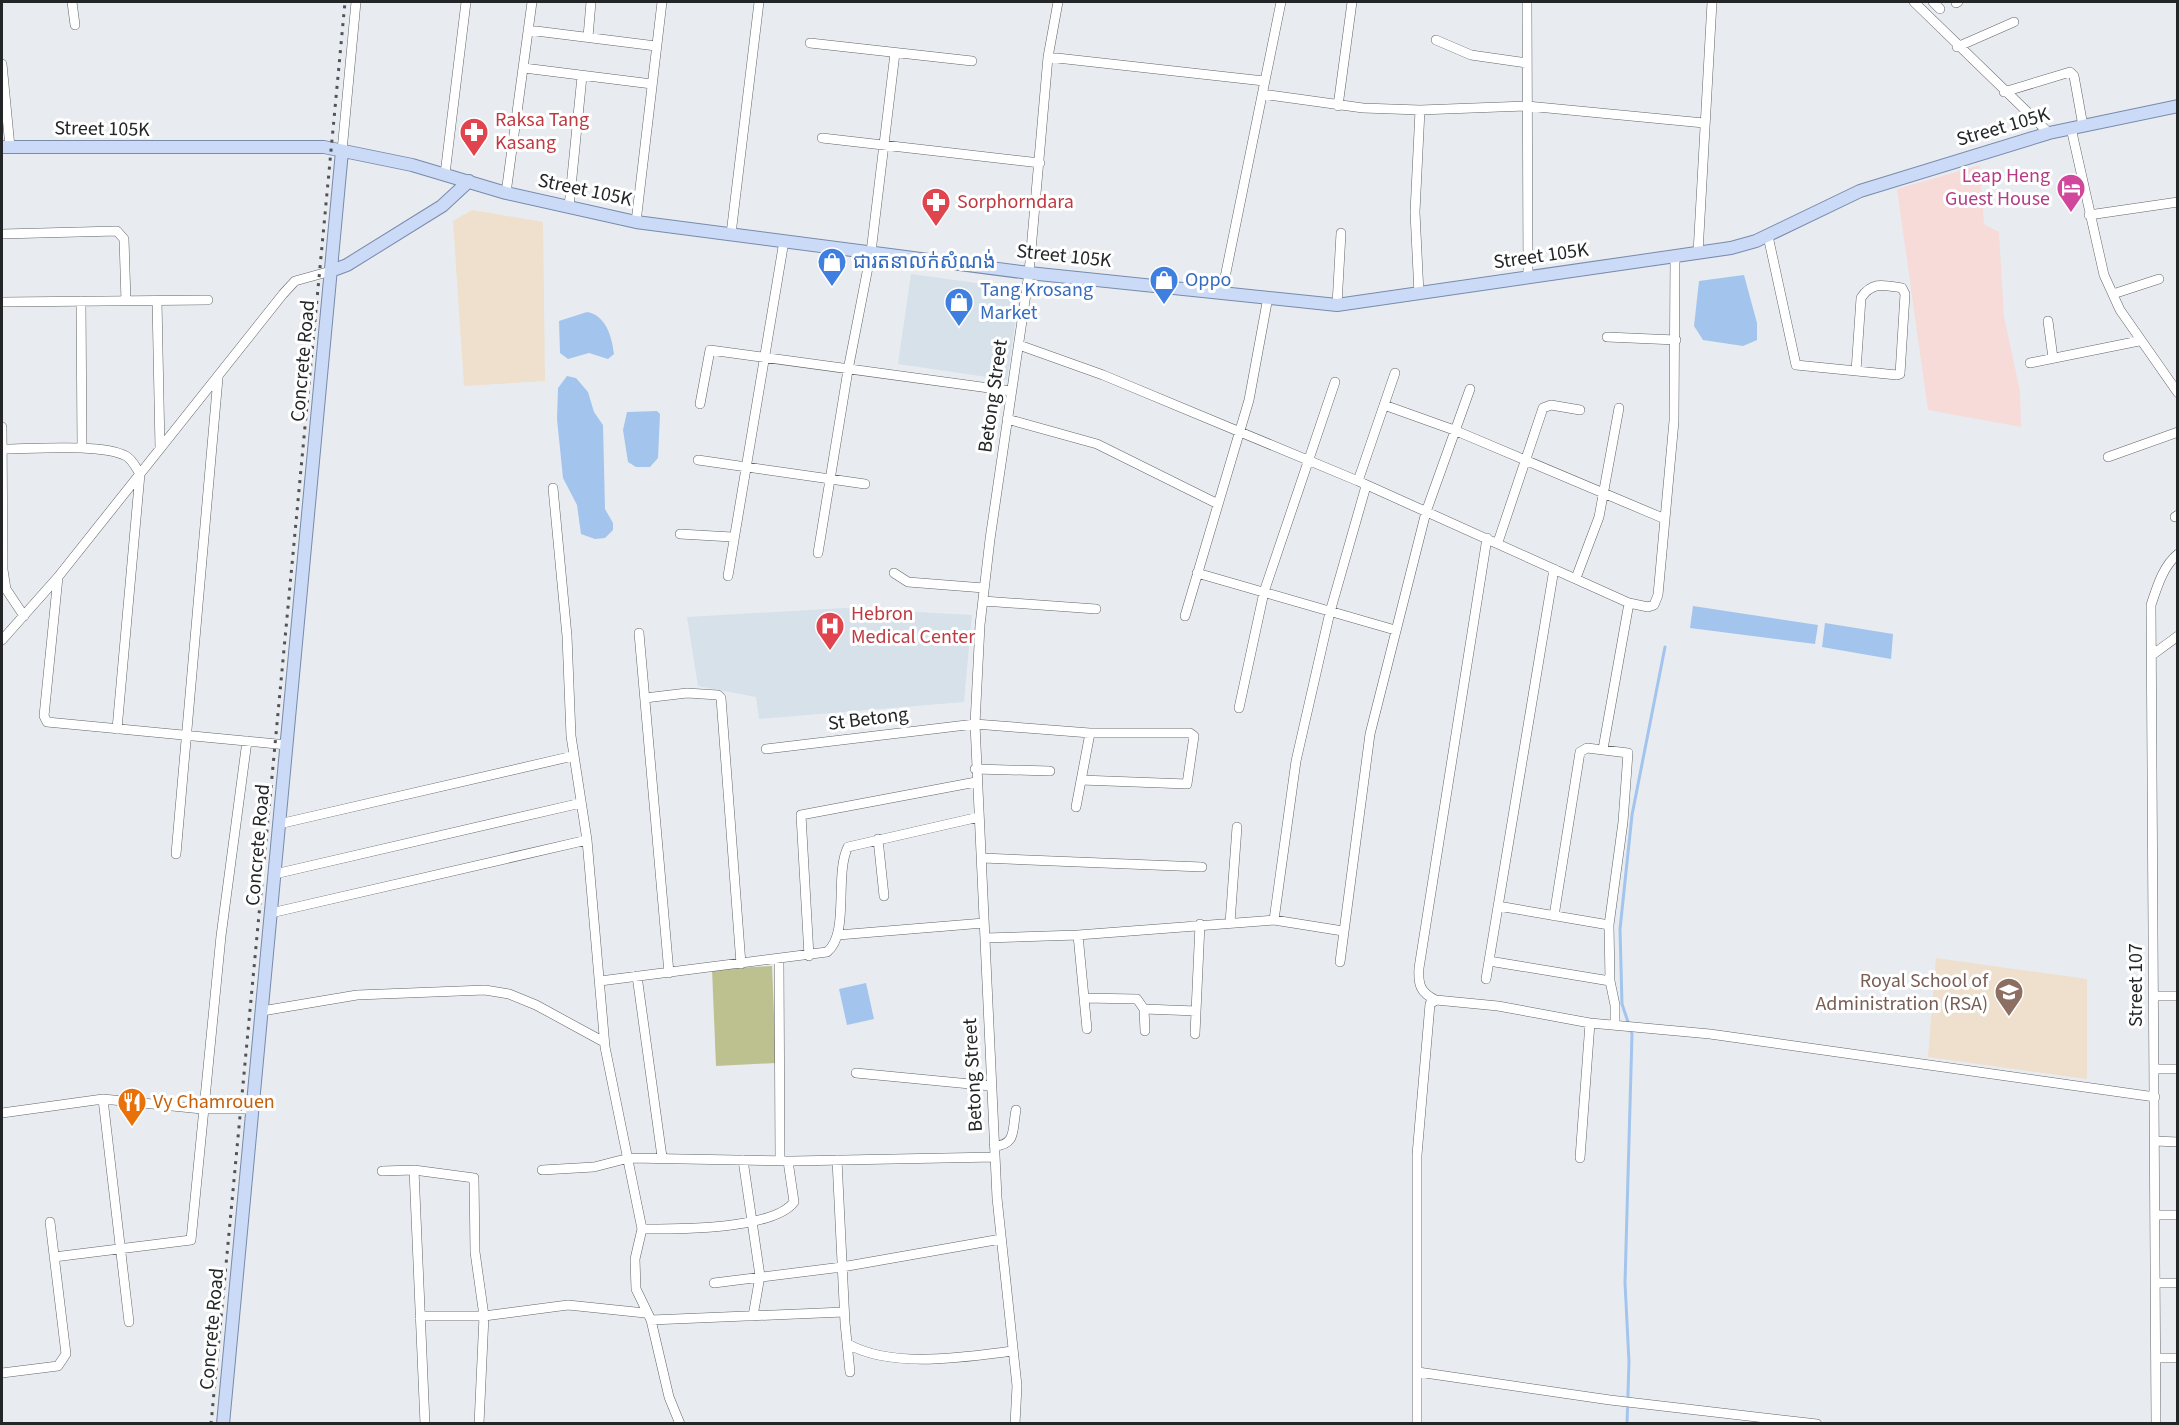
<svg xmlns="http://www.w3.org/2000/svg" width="2179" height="1425" viewBox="0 0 2179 1425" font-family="'Source Sans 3','Noto Sans Khmer',sans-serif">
<rect width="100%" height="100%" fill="#e8ecf0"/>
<path fill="#d7e1ea" d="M 911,274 L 1020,289 L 1007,380 L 898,364 Z
M 844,608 L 972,615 L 964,702 L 759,719 L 756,697 L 698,686 L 687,617 Z"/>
<path fill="#f6dbd9" d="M 1980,165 L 1984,224 L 1999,232 L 2004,317 L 2020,391 L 2021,427 L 1928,410 L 1897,189 Z"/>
<path fill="#efdfcd" d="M 472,210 L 543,222 L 545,381 L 464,386 L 453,221 Z
M 1936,958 L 2087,979 L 2087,1079 L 1928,1057 Z"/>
<path fill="#bdc08f" d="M 772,966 L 776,1063 L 716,1066 L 712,969 Z"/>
<path fill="#a3c4ed" d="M 1744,275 L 1757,323 L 1757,340 L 1743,346 L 1703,340 L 1694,326 L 1699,281 Z
M 587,312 C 606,315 612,337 614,354 L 608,359 L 589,353 L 568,359 L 560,353 L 559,321 Z
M 567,376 L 576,378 L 588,392 L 594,412 L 603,425 L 605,509 L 613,523 L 613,530 L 605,538 L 595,539 L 581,534 L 577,505 L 563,478 L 557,419 L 558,388 Z
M 657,411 L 660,414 L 658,458 L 650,467 L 636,467 L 628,462 L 623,430 L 627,412 Z
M 1693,606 L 1818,625 L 1815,644 L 1690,628 Z
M 1825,623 L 1893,634 L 1891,659 L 1822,647 Z
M 866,983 L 874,1019 L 847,1025 L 839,989 Z"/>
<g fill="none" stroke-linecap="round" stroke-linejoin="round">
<path stroke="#a3c4ed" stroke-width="3" d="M 1627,1424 L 1629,1362 L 1625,1283 L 1632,1034 L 1622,1004 L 1620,929 L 1632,815 L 1665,647"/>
<g stroke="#616568" stroke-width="10">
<path id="minor" d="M 72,2 L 75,25
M 1527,2 L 1528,278
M 1914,2 L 2049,133
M 1933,2 L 1940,9
M 1956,3 L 1958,2
M 528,30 L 656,46
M 588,37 L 591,2
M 1436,40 L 1471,55 L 1527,63
M 810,43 L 972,61
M 1957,47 L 2014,22
M 1048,57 L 1264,81
M 2,64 L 10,147
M 524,68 L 652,84
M 2004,92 L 2070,72 L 2074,76 L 2083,126
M 1262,94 L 1363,108 L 1420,110 L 1527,106 L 1704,123
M 1338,106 L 1352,2
M 2071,128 L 2104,275 L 2120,310 L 2178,393
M 822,138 L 1040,163
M 342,151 L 356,2
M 445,174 L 466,2
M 506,193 L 532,2
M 569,207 L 582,76
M 2089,215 L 2178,202
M 636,222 L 662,2
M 2,234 L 117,231 L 124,239 L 126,301
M 731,234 L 759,2
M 1768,236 L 1796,365 L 1897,375 L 1900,374 L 1905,294 L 1902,288 C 1884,285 1872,281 1861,298 L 1856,371
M 1698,253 L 1712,2
M 1222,292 L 1281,2
M 1419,294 L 1415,212 L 1420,110
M 2113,294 L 2159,279
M 81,301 L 82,448
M 157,301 L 160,449
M 2,302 L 208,300
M 1337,305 L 1341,233
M 2048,321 L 2053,358
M 1607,337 L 1676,340
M 1019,345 L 1103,375 L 1358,481 L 1629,603 L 1648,607 L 1654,605 L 1658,595 L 1674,421 L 1675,256
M 2030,363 L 2139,341
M 700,404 L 710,350 L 1011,391
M 1384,405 L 1454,430 L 1665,519
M 1007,419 L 1097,444 L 1218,504
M 2,427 L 3,570 L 6,589 L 24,616
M 2,449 C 30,449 103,443 126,456 C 133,460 136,468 140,474 L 117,729
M 2108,457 L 2178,432
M 698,460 L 865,484
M 1358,481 L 1395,373
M 553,488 L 567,636 L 571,736 L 587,840 L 605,1047 L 642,1229 L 635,1259 L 636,1289 L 651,1320 L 669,1397 L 680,1424
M 2175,517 L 2178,515
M 680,534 L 732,537
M 1498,542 L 1543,408 L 1551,405 L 1580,410
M 818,553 L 848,370 L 871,252 L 895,53
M 894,573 L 908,582 L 984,588
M 1197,573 L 1395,630
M 728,576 L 784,241
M 58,577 L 44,716 L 47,722 L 287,745
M 1576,578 L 1599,517 L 1619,408
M 983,601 L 1096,609
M 1185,616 L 1249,400 L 1268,297
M 639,633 L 669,973
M 2,640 L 58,577 L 283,294 L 295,281 L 331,271
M 2152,655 L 2178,636
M 645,698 L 687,693 L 718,695 L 721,698 L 741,964
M 1239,708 L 1264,592 L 1335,382
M 766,749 L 975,724 L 1090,733 L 1190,733 L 1194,736 L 1187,784 L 1081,780
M 1603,749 L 1629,603
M 975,769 L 1050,771
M 1076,807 L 1090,733
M 279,824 L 573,756
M 878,839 L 884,896
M 176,854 L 218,378
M 982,858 L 1202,867
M 275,874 L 581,803
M 1498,906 L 1609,925
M 271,913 L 587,840
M 1554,916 L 1580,752 L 1587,748 L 1628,753 L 1623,822 L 1609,925 L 1610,981 L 1615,1005 L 1615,1025
M 1274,920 L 1296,761 L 1330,612 L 1366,486
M 1230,923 L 1237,827
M 838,935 L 984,923
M 1078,935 L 1087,1029
M 985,938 L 1078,935 L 1274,920 L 1343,931
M 809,956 L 801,815 L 976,782
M 779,960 L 780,1161
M 1489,961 L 1610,981
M 1340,962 L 1370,734 L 1426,512 L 1470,389
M 637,976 L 662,1157
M 1486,979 L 1554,569
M 600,981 L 827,952 C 850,934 834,874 848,847 L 979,817
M 2154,996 L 2178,996
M 1084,998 L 1137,999 L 1144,1009 L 1145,1031
M 1436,1000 C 1420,993 1418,984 1419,968 L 1487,538
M 1144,1009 L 1196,1011
M 262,1011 L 357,995 L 485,990 L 509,994 L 536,1005 L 604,1042
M 1195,1034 L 1200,924
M 2154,1069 L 2178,1069
M 856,1073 L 991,1086
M 103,1099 L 129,1322
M 2,1113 L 103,1099 L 202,1109 L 252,1109
M 2155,1141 L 2178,1142
M 994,1146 C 1017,1145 1012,1129 1016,1110
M 1580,1158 L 1590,1023
M 743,1160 L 760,1276 L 753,1316
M 837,1160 L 845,1323 L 850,1372
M 414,1170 L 425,1424
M 542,1170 L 594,1167 L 629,1158 L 793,1161 L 995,1157
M 382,1171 L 414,1170 L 474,1178 L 475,1252 L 484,1316 L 479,1424
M 2155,1215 L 2178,1215
M 642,1229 C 676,1229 773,1230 794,1202 L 788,1161
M 54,1257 L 191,1240 L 221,936 L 247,741
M 714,1283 L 842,1267 L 1001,1239
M 2155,1283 L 2178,1283
M 420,1316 L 484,1316 L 568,1305 L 645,1313
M 651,1320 L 844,1312
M 848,1344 C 892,1369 965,1357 1013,1351
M 2156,1358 L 2178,1358
M 1418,1372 L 1610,1400 L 1817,1424
M 2,1373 L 58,1366 L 66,1354 L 50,1222
M 1015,1424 L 1017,1386 L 997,1198 L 975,724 L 980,625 L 990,539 L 1029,273 L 1048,57 L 1058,2
M 1417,1424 L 1417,1155 L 1430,1004 L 1436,1000 L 1498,1006 L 1590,1023 L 1710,1034 L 2155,1097
M 2156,1424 L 2151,605 C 2157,587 2163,566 2178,554"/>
</g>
<g stroke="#798aaa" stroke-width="14">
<path id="major" d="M 2,147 L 324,147 L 412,165 L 506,193 L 636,222 L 1029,273 L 1337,305 L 1731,248 L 1756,241 L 1860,191 L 2049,133 L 2178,106
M 331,271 L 347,265 L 442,206 L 469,181
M 223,1424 L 342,151"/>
</g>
<use href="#minor" stroke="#fff" stroke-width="9"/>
<use href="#major" stroke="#cadaf7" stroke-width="12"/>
<path stroke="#515456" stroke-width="3" stroke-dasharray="3 6" stroke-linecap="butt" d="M 211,1424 L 345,2"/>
</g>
<defs>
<g id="pharmacy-pin" transform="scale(1.5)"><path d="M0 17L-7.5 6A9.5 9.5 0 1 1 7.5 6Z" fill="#e0444e" stroke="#fff"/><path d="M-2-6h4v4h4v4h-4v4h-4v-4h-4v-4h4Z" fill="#fff"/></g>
<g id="hotel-pin" transform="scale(1.5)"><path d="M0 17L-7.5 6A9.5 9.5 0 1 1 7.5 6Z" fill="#d1479c" stroke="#fff"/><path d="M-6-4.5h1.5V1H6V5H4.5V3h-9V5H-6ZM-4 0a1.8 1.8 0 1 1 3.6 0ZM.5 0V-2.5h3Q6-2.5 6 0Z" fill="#fff"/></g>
<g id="shop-pin" transform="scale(1.5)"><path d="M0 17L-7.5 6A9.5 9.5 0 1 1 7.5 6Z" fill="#3f7fe0" stroke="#fff"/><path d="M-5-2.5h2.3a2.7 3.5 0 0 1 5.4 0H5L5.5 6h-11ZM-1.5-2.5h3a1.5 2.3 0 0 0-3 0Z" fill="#fff"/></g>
<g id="hospital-pin" transform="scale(1.5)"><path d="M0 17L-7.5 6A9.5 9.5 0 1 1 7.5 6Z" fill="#e0444e" stroke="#fff"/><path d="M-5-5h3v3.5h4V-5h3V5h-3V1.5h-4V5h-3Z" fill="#fff"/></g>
<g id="school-pin" transform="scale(1.5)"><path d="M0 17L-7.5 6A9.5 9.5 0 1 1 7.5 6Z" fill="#8d6e63" stroke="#fff"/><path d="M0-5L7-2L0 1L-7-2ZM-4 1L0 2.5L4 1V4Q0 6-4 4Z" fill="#fff"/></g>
<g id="restaurant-pin" transform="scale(1.5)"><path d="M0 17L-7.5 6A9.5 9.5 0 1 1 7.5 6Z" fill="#e8710a" stroke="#fff"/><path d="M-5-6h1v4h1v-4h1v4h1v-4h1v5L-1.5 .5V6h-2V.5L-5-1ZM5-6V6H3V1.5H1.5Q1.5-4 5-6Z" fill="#fff"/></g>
</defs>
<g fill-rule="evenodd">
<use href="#pharmacy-pin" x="474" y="132"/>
<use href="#hotel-pin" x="2071" y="188"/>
<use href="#pharmacy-pin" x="936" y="202"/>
<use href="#shop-pin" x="832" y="262"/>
<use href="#shop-pin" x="1164" y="280"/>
<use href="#shop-pin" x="959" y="302"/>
<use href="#hospital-pin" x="830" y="626"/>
<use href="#school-pin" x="2009" y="992"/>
<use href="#restaurant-pin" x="132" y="1102"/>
</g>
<g text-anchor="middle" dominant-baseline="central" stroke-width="6" stroke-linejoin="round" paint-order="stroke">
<g font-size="20" fill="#be3a42" stroke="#fff" text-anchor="start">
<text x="495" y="120">Raksa Tang<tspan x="495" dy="23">Kasang</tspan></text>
<text x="957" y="202">Sorphorndara</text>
<text x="851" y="614">Hebron<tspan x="851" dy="23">Medical Center</tspan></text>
</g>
<g font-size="20" fill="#232526" stroke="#fff">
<text transform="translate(2003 127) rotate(-16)">Street 105K</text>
<text transform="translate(102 129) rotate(1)">Street 105K</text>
<text transform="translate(585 190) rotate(12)">Street 105K</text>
<text transform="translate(1064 256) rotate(6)">Street 105K</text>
<text transform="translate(1541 256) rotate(-8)">Street 105K</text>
<text transform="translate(303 361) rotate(-85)">Concrete Road</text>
<text transform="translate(993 396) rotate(-82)">Betong Street</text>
<text transform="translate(868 719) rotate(-7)">St Betong</text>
<text transform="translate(258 845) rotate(-85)">Concrete Road</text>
<text transform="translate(2136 985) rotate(-90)">Street 107</text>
<text transform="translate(973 1075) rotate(-93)">Betong Street</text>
<text transform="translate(212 1329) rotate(-85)">Concrete Road</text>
</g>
<g font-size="20" fill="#b23c85" stroke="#fff" text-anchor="end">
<text x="2050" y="176">Leap Heng<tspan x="2050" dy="23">Guest House</tspan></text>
</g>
<g font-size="20" fill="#366cbe" stroke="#fff" text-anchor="start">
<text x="853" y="262">ជារតនាលក់សំណង់</text>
<text x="1185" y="280">Oppo</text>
<text x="980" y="290">Tang Krosang<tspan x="980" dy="23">Market</tspan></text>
</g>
<g font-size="20" fill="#785e54" stroke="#fff" text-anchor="end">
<text x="1988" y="981">Royal School of<tspan x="1988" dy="23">Administration (RSA)</tspan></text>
</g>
<g font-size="20" fill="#c56008" stroke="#fff" text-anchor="start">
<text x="153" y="1102">Vy Chamrouen</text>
</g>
</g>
<rect width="2179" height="1425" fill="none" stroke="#232526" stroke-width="6"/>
</svg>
